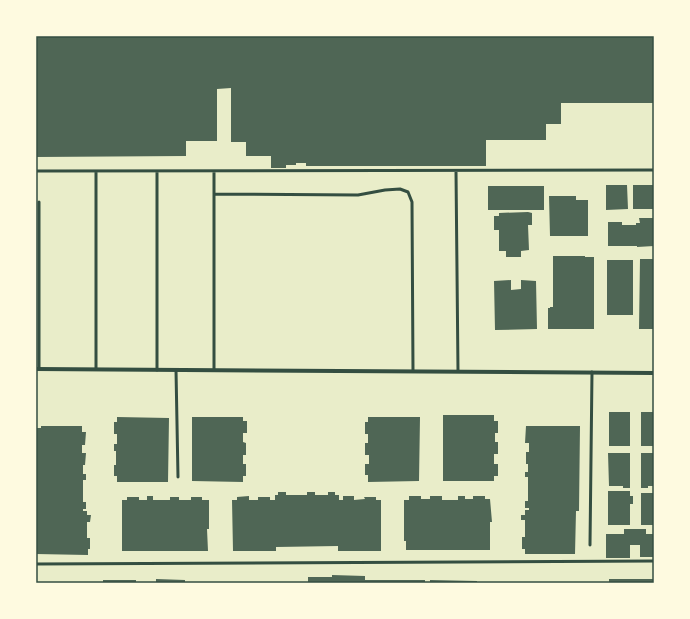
<svg xmlns="http://www.w3.org/2000/svg" width="690" height="619" viewBox="0 0 690 619" font-family="'Fira Sans Condensed',sans-serif">
<rect width="100%" height="100%" fill="#e9edc9"/>
<path fill="#4f6655" d="M 36,36 L 654,36 L 654,103 L 561,103 L 561,124 L 546,124 L 546,140 L 486,140 L 486,166 L 306,166 L 306,163 L 296,163 L 296,165 L 286,165 L 286,168 L 271,168 L 271,156 L 246,156 L 246,142 L 231,142 L 231,88 L 217,89 L 217,141 L 186,141 L 186,156 L 36,157 Z
M 606,185 L 627,185 L 628,209 L 606,210 Z
M 633,185 L 654,185 L 654,209 L 633,209 Z
M 488,186 L 544,186 L 544,210 L 488,210 Z
M 549,196 L 576,196 L 576,200 L 588,200 L 588,236 L 550,236 Z
M 528,212 L 532,213 L 532,225 L 528,225 L 529,250 L 521,251 L 521,257 L 506,257 L 506,251 L 499,251 L 499,230 L 494,230 L 494,216 L 499,216 L 499,213 Z
M 639,218 L 654,218 L 654,246 L 637,247 L 637,246 L 608,246 L 608,222 L 622,222 L 622,225 L 636,225 L 636,223 L 640,223 Z
M 553,256 L 585,256 L 585,257 L 594,257 L 594,329 L 548,329 L 548,308 L 550,308 L 550,307 L 553,307 Z
M 640,259 L 654,259 L 654,329 L 639,329 Z
M 607,260 L 633,260 L 633,315 L 607,315 Z
M 511,280 L 511,290 L 521,289 L 521,280 L 536,281 L 537,329 L 495,330 L 494,281 Z
M 609,412 L 630,412 L 630,446 L 609,446 Z
M 641,412 L 654,412 L 654,446 L 641,446 Z
M 443,415 L 494,415 L 494,421 L 498,421 L 498,433 L 495,433 L 495,442 L 498,442 L 498,454 L 494,454 L 494,464 L 498,464 L 498,476 L 494,476 L 494,481 L 443,481 Z
M 117,417 L 169,418 L 168,482 L 117,482 L 117,476 L 114,476 L 114,465 L 116,465 L 116,451 L 114,451 L 114,444 L 117,444 L 117,434 L 114,434 L 114,422 L 117,422 Z
M 192,417 L 243,417 L 243,421 L 247,421 L 247,433 L 243,433 L 243,442 L 246,443 L 246,455 L 243,455 L 243,464 L 246,464 L 246,476 L 243,476 L 243,482 L 192,481 Z
M 368,417 L 420,417 L 419,481 L 368,482 L 368,475 L 365,475 L 365,464 L 369,464 L 369,455 L 365,455 L 365,443 L 368,443 L 368,434 L 365,434 L 365,422 L 368,422 Z
M 41,426 L 82,426 L 82,432 L 86,432 L 85,445 L 82,445 L 82,453 L 86,453 L 85,465 L 83,465 L 83,474 L 86,474 L 86,480 L 83,480 L 83,502 L 86,502 L 86,509 L 83,509 L 83,511 L 87,511 L 87,515 L 91,515 L 90,522 L 87,522 L 87,538 L 90,538 L 90,549 L 88,549 L 88,555 L 36,554 L 36,428 L 41,428 Z
M 526,426 L 580,426 L 579,511 L 576,511 L 575,554 L 525,554 L 525,549 L 522,549 L 522,537 L 525,537 L 525,520 L 521,520 L 521,515 L 525,515 L 525,510 L 529,510 L 529,508 L 525,508 L 525,501 L 528,501 L 528,477 L 525,477 L 525,472 L 528,472 L 528,464 L 526,464 L 526,452 L 529,452 L 529,443 L 525,443 Z
M 608,453 L 630,453 L 630,488 L 623,488 L 623,486 L 609,486 Z
M 641,453 L 654,453 L 654,486 L 648,486 L 648,488 L 641,488 Z
M 608,491 L 630,491 L 630,496 L 633,496 L 633,504 L 630,504 L 630,525 L 608,525 Z
M 278,492 L 286,492 L 286,495 L 307,495 L 307,492 L 315,492 L 315,495 L 328,495 L 328,492 L 335,492 L 335,495 L 339,495 L 339,500 L 343,500 L 343,496 L 354,496 L 354,500 L 365,499 L 364,497 L 376,497 L 376,500 L 381,500 L 381,551 L 338,551 L 338,546 L 276,547 L 276,551 L 233,551 L 232,500 L 237,500 L 237,497 L 249,496 L 249,500 L 258,500 L 258,497 L 270,497 L 270,500 L 275,500 L 275,495 L 278,495 Z
M 641,493 L 654,493 L 654,525 L 641,525 Z
M 147,496 L 153,496 L 153,500 L 170,500 L 170,497 L 179,497 L 179,500 L 191,500 L 191,497 L 202,497 L 202,500 L 209,500 L 209,529 L 207,529 L 208,551 L 122,551 L 122,500 L 127,500 L 127,497 L 139,497 L 139,500 L 147,500 Z
M 409,496 L 421,496 L 421,499 L 430,499 L 430,496 L 442,496 L 442,500 L 458,500 L 458,496 L 465,496 L 465,499 L 473,499 L 473,496 L 485,496 L 485,499 L 490,499 L 492,522 L 490,522 L 490,550 L 406,550 L 406,541 L 404,541 L 404,500 L 409,500 Z
M 624,529 L 646,529 L 646,534 L 654,534 L 654,557 L 640,557 L 640,545 L 630,545 L 630,558 L 606,558 L 606,534 L 624,534 Z
M 332,575 L 365,576 L 365,580 L 425,580 L 425,583 L 308,583 L 308,577 L 332,577 Z
M 156,579 L 185,580 L 185,583 L 156,583 Z
M 609,579 L 654,579 L 654,583 L 609,583 Z
M 103,580 L 136,580 L 136,583 L 103,583 Z
M 430,580 L 477,581 L 477,583 L 430,583 Z"/>
<g fill="none" stroke-linecap="round" stroke-linejoin="round">
<path stroke="#344e41" stroke-width="3" d="M 36,171 L 654,170
M 96,171 L 96,369
M 157,171 L 157,370
M 214,171 L 214,370
M 456,171 L 458,371
M 214,194 L 358,195 L 385,190 L 400,189 L 408,192 L 412,202 L 413,371
M 39,202 L 39,369
M 176,370 L 178,477
M 590,545 L 592,372
M 36,564 L 654,561"/>
<path stroke="#344e41" stroke-width="4" d="M 36,369 L 654,373"/>
</g>
<rect width="690" height="619" fill="none" stroke="#fefae0" stroke-width="74"/>
<rect x="37" y="37" width="616" height="545" fill="none" stroke="#344e41" stroke-width="1.5"/>
</svg>
